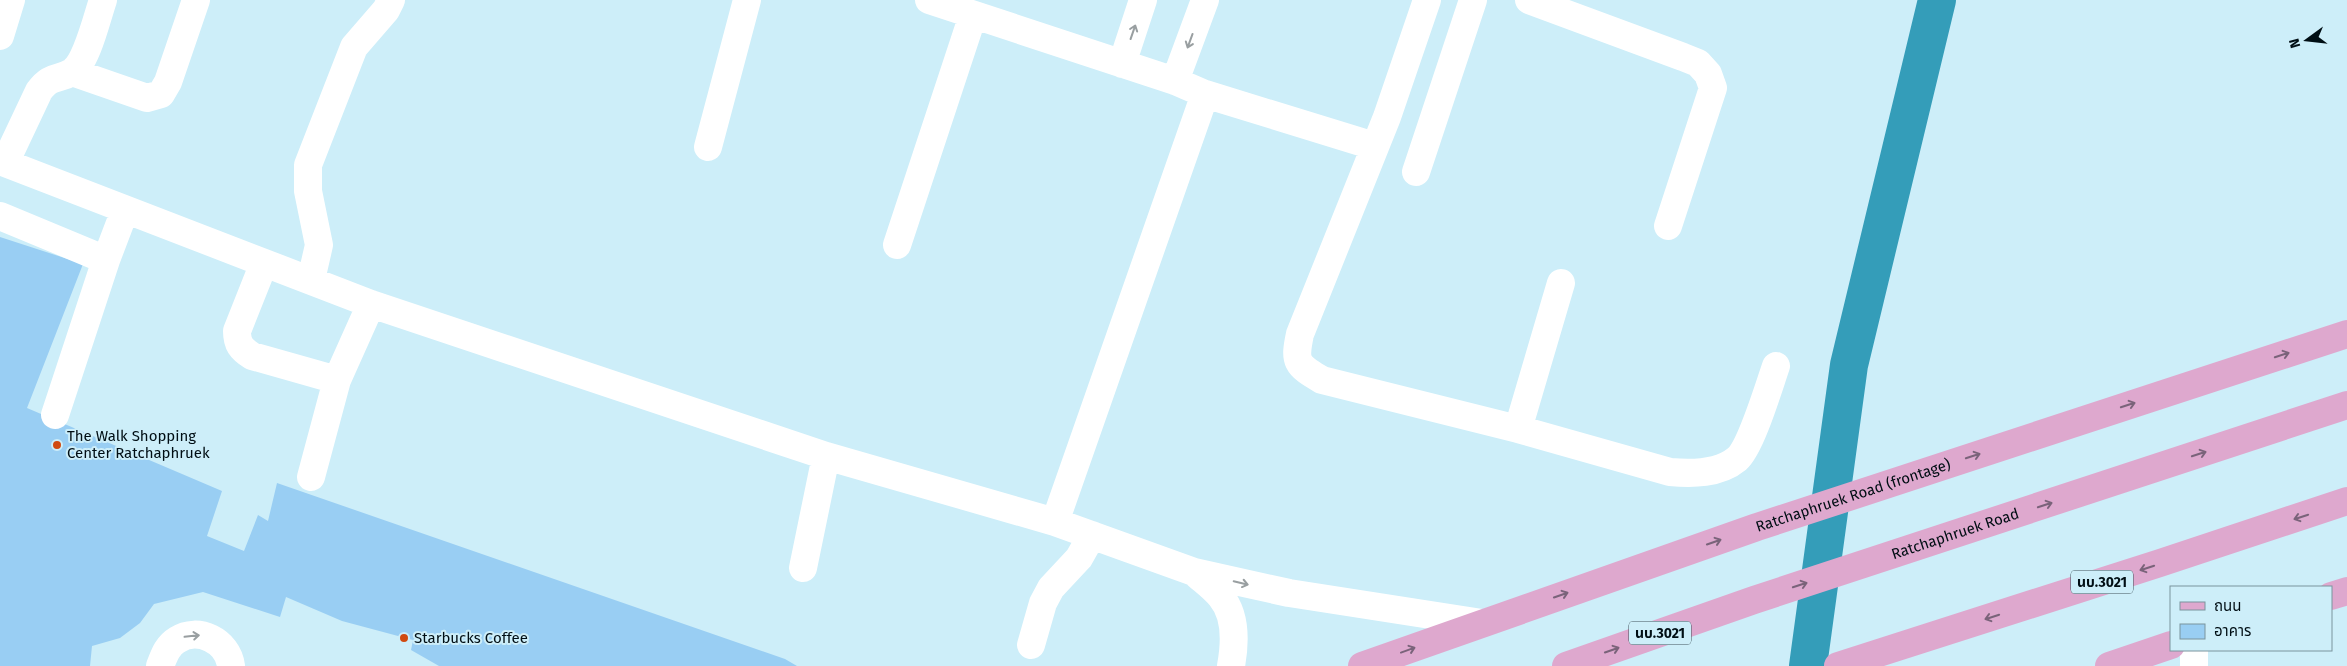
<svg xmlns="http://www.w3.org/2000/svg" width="2347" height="666" viewBox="0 0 2347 666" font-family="'Fira Sans','Noto Sans Thai',sans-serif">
<rect width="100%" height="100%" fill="#cdeef9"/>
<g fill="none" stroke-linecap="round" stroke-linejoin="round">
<path stroke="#349db9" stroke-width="38" d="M 1808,666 L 1849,365 L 1937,0"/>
</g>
<path fill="#99cef3" d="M 0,237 L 83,264 L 27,408 L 222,491 L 207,536 L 244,551 L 258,515 L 268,521 L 277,483 L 785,659 L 797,666 L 439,666 L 411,650 L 413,640 L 342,621 L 286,597 L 280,617 L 203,592 L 154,604 L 140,623 L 120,638 L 92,646 L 90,666 L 0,666 Z"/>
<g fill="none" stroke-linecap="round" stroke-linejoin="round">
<path stroke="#fff" stroke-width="28" d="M 929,0 L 1175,81 L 1205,94 L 1374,146
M 1427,0 L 1387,117 L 1300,334 C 1294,362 1296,365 1322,380 L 1518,429 L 1670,472 C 1692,474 1719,474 1737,459 C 1751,447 1769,386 1776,366
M 1529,0 L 1683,57 L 1698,63 L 1708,74 L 1713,88 L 1668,226
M 0,36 L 11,0
M 1122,64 L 1143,0
M 72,72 L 147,98 L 161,94 L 168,82 L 196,0
M 1175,81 L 1205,0
M 708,147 L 747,0
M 0,161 L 371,304 L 826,456 L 1055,522 L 1194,572 L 1289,593 L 1482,623
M 5,163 L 39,91 C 52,74 57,81 72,72 C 87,62 97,17 103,0
M 1416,172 L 1473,0
M 0,216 L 106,260
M 897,245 L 973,15
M 264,263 L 237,331 C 237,344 241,349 252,356 L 337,380
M 311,280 L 319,245 L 308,191 L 308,165 L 354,47 L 386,10 L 391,0
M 55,415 L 106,260 L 125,210
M 1518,429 L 1561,283
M 311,477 L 337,380 L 371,304
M 1055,522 L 1205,94
M 803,568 L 826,456
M 1195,573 C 1204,581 1214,588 1221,597 C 1237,616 1235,644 1231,666
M 1031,645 L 1043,603 L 1051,588 L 1079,558 L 1092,535
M 2194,650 L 2194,666
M 160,666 C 164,656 167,646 177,640 C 198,626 228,641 231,666"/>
<g stroke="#dea8ce" stroke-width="28">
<path d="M 2331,596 L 2347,591"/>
<path id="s1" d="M 1362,666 L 1757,527 L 2347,334"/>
<path id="s2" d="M 1566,666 L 1754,600 L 2347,405"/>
<path d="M 1838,666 L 2160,563 L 2347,501"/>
<path d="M 2109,666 L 2171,645"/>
</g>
</g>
<defs><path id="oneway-shaft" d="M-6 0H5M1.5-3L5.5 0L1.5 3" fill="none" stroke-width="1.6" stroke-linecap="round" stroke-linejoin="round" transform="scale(1.25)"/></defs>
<g stroke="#999fa1">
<use href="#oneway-shaft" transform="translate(1133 32) rotate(-71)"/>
<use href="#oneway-shaft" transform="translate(1190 41) rotate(110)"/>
<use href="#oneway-shaft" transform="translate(1241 583) rotate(13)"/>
<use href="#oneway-shaft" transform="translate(192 636) rotate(-6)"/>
</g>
<g stroke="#7a637a">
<use href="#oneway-shaft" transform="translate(2282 355) rotate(-18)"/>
<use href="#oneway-shaft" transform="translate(2128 405) rotate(-18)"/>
<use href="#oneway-shaft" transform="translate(2199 454) rotate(-18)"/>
<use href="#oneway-shaft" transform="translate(1973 456) rotate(-18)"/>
<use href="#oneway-shaft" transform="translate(2045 505) rotate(-18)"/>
<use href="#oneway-shaft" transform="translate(2301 517) rotate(162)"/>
<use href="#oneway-shaft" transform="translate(1714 542) rotate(-19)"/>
<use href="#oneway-shaft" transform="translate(2147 568) rotate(162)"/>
<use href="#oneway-shaft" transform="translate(1800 585) rotate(-18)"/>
<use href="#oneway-shaft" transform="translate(1561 595) rotate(-19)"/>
<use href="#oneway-shaft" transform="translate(1992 617) rotate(162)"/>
<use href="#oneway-shaft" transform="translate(1408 650) rotate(-20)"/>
<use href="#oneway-shaft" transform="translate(1612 650) rotate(-19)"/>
</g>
<g fill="#d04a10" stroke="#cdeef9" stroke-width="2">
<circle cx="57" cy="445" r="5"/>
<circle cx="404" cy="638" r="5"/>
</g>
<g text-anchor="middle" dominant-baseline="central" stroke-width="4" stroke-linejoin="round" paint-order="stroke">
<g fill="#cdeef9" stroke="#3e5159" stroke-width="1">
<rect x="2071" y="570.5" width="62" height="23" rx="4"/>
<rect x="1629" y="621.5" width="62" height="23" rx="4"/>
</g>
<g font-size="14" font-weight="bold" fill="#000e14">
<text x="2102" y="582">นบ.3021</text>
<text x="1660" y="633">นบ.3021</text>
</g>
<g font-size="15" fill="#000e14" stroke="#cdeef9" text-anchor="start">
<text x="67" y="436">The Walk Shopping<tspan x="67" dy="17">Center Ratchaphruek</tspan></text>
<text x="414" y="638">Starbucks Coffee</text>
</g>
<g font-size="15" fill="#000e14" stroke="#cdeef9">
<text stroke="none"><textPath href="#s1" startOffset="520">Ratchaphruek Road (frontage)</textPath></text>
<text stroke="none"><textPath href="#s2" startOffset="411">Ratchaphruek Road</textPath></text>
</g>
</g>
<rect x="2170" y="586" width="162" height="65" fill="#cdeef9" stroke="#7b949d"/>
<rect x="2180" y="602" width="25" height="8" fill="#dea8ce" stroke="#7b949d"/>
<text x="2214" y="611" font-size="15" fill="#000e14">ถนน</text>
<rect x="2180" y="624" width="25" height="15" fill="#99cef3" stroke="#7b949d"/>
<text x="2214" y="636" font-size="15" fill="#000e14">อาคาร</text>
<g transform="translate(2307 40) rotate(255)" stroke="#cdeef9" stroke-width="4" paint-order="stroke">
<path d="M0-4L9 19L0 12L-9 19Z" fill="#000e14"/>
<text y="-8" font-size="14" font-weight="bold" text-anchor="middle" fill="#000e14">N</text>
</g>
</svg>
